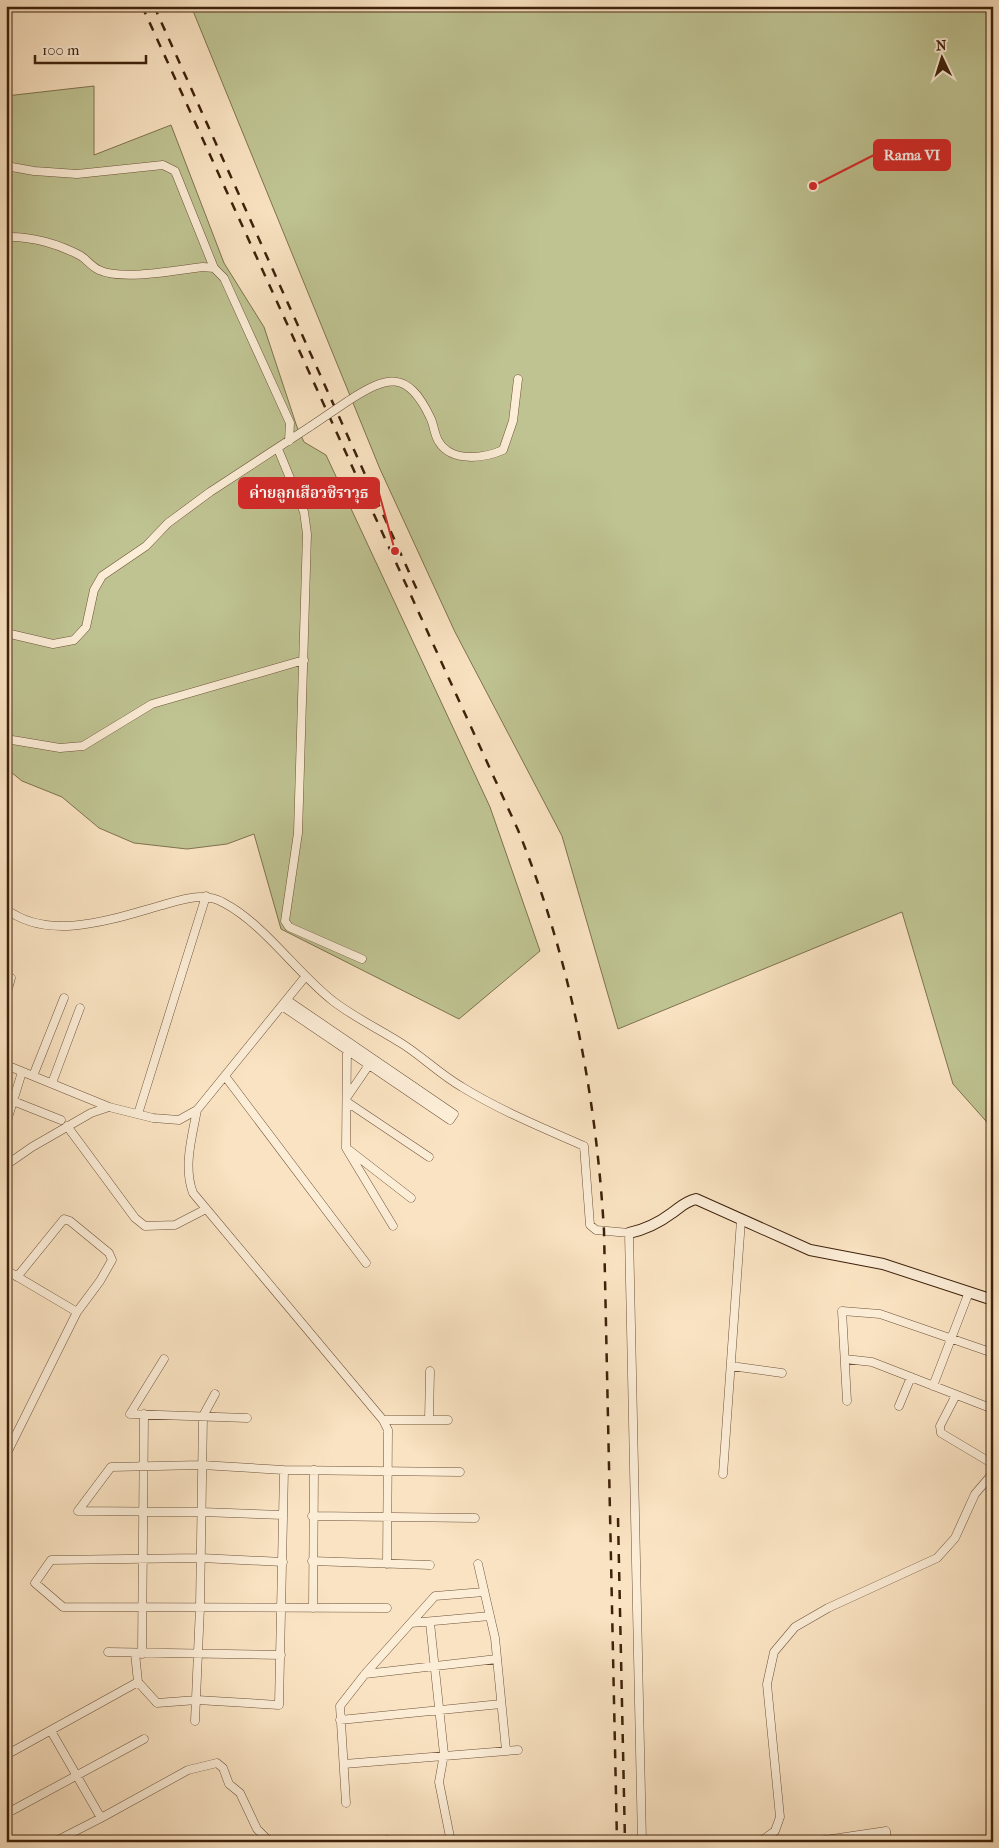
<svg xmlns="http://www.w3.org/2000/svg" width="999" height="1848" viewBox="0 0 999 1848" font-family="'IM FELL French Canon','Noto Serif Thai',serif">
<rect width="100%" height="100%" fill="#fae3c2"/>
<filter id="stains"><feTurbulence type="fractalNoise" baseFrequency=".004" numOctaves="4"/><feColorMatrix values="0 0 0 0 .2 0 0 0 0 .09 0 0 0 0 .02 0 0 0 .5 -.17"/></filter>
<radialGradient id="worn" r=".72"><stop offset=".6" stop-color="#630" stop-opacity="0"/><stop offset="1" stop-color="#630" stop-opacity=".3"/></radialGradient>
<path fill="#bfc392" stroke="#7e724e" d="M 191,6 L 993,6 L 993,1129 L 953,1084 L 902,912 L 618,1029 L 562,836 L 455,632 L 380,469 Z
M 94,86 L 94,155 L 171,125 L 224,263 L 264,327 L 297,427 L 304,442 L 326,455 L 490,807 L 540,951 L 459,1019 L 281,929 L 254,834 L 227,844 L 187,849 L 134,843 L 99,828 L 62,797 L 22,781 L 6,768 L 6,96 Z"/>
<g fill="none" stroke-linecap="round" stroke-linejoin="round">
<g stroke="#6d5238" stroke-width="9">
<path id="street" d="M 6,166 L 34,171 L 77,174 L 163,165 L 175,171 L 214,268
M 6,237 C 31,236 59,244 81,256 C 87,260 92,267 99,270 C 122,281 178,270 203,267 L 214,268 L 224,278 L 290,423 L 289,441
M 348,401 C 387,376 407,369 430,417 C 434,424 434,435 439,442 C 452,463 485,458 503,450 L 513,421 L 518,379
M 278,449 L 304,512 L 307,534 L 298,833 L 285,921 L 289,927 L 362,959
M 6,633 L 53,644 L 74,640 L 86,627 L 94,590 L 102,576 L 146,546 L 168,523 L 210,492 L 311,426
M 6,739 L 60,748 L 83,746 L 152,704 L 304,660
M 6,909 C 49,942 113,919 159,906 C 181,900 203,891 224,903 C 264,924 297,973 333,1001 C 355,1018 381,1030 404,1045 C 424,1058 441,1075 462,1087 C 501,1111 543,1128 584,1146 L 590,1225 L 596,1230 L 629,1233 L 642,1842
M 6,996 L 11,978
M 282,1006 L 450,1120 L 454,1114 L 287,1000
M 347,1047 L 346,1148 L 393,1226
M 6,1065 L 109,1107
M 33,1076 L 64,998
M 225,1076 L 366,1263
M 52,1083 L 80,1008
M 347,1097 L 371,1062
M 13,1101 L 61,1120
M 347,1102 L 429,1157
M 197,1110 C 192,1137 183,1167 193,1193 L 383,1420 L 388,1430 L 387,1564
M 138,1114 L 206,896
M 6,1124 L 22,1072
M 67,1126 L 135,1218 L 145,1226 L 175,1225 L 206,1209
M 349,1150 L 411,1198
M 6,1165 L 32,1147 L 91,1113 L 109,1107 L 153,1118 L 179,1120 L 197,1110 L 305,977
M 6,1270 L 77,1312
M 845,1359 L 872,1362 L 993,1409
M 731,1366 L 782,1373
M 933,1386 L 969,1292
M 956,1395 L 940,1426 L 941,1433 L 993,1464
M 847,1401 L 842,1311 L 880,1314 L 993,1353
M 899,1406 L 911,1377
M 130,1414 L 247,1418
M 130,1414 L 164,1359
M 383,1420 L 448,1420
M 429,1420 L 430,1371
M 6,1455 L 77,1312 L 100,1281 L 112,1260 L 109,1253 L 70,1221 L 64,1219 L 17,1277
M 723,1474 L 741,1220
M 78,1511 L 111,1467 L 202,1465 L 284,1470 L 460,1472
M 78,1511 L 202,1512 L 283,1515
M 312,1516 L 475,1518
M 312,1561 L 430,1565
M 283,1562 L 201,1558 L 51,1560 L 35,1583 L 63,1607 L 387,1608
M 478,1564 L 495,1638 L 506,1750
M 313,1608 L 314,1470
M 411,1623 L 490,1616
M 430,1623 L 444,1754 L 439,1782 L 451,1842
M 108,1652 L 281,1655
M 135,1653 L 138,1682 L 157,1703 L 197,1700 L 279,1705 L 284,1470
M 142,1654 L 144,1414
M 365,1674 L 497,1659
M 340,1720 L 501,1704
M 195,1721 L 200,1607 L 203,1416 L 215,1394
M 51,1731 L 101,1818 L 54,1842
M 6,1755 L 138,1682
M 344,1764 L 518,1750
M 346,1803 L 340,1706 L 365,1674 L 435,1596 L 484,1592
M 13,1810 L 144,1739
M 101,1818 L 188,1770 L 217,1763 L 223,1768 L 229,1784 L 240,1793 L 257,1829 L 270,1842
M 387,1840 L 387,1842
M 760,1842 L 775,1831 L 780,1817 L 767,1684 L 774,1652 L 795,1627 L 828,1608 L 937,1558 L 955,1538 L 975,1494 L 993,1473
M 812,1842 L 886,1831 L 887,1842"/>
</g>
<g stroke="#3e210a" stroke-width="12">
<path id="secondary" d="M 629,1233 C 643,1230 660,1222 672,1213 C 681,1207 684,1202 696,1199 L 810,1250 L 883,1264 L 993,1300"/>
</g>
<use href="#street" stroke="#fcedd7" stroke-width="8"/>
<use href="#secondary" stroke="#fcedd7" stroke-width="10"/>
<path stroke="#3e210a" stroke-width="2.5" stroke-dasharray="9 9" stroke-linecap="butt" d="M 142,6 L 518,830 C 570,958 596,1093 604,1231 L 617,1842
M 154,6 L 418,592
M 618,1518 L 625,1842"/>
<g stroke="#6d5238" stroke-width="9" stroke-linecap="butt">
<path id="street-bridge" d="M 311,426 L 348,401"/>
</g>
<use href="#street-bridge" stroke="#fcedd7" stroke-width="8"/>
</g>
<path fill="none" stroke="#d62828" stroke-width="2" d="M813 186L874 155M395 551L379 493"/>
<g fill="#d62828" stroke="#fcedd7" stroke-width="2">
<circle cx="813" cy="186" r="5"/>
<circle cx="395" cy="551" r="5"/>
</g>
<g fill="#d62828" stroke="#d62828" stroke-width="2">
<rect x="874" y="140" width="76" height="30" rx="5"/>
<rect x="239" y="478" width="140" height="30" rx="5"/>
</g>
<g font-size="15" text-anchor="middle" font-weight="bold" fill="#fff">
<text x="912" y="160">Rama VI</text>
<text x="309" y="498">ค่ายลูกเสือวชิราวุธ</text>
</g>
<rect width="999" height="1848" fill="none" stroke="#fae3c2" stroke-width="25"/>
<rect x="8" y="8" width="984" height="1833" fill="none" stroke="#3e210a" stroke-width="2.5"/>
<rect x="12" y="12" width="974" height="1823" fill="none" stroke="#3e210a"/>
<g transform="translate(942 58) rotate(356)" stroke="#fcedd7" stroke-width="4" paint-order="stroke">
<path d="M0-4L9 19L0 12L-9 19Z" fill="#3e210a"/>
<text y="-8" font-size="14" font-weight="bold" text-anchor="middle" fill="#3e210a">N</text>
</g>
<path d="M35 55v8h111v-8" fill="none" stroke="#3e210a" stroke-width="2.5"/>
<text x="42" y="55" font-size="15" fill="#3e210a" stroke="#fcedd7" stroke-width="4" paint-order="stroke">100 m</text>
<rect width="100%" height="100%" filter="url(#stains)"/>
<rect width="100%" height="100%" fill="url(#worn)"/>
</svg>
